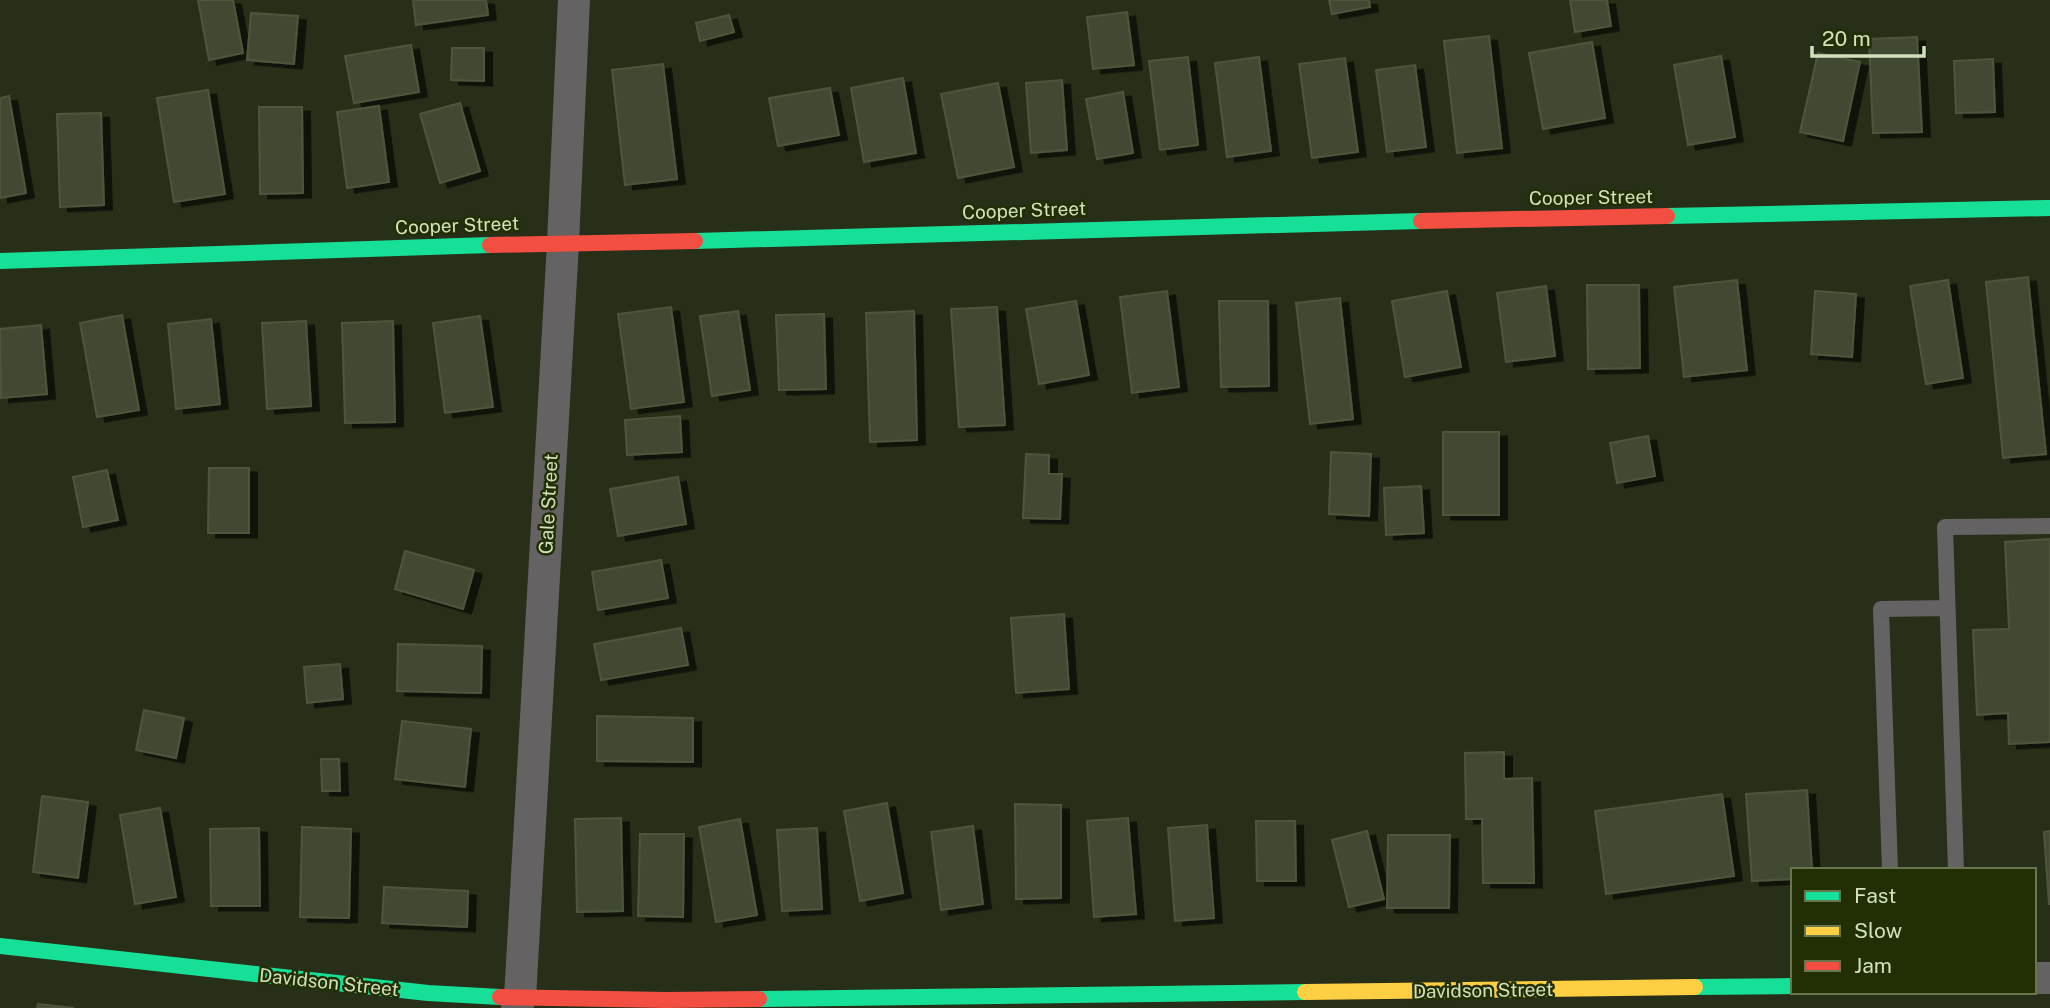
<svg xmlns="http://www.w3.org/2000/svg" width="2050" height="1008" viewBox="0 0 2050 1008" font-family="'Public Sans',sans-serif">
<defs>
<filter id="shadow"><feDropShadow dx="8" dy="4.5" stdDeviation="0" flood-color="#0009"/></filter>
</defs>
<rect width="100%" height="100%" fill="#282f18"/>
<path fill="#424a32" stroke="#4e553c" stroke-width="2" filter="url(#shadow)" d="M 198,0 L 233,0 L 243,53 L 209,60 Z
M 413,0 L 486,0 L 488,15 L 416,25 Z
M 1329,0 L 1369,0 L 1370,7 L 1332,14 Z
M 1570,0 L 1607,0 L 1611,26 L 1575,32 Z
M 1127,12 L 1134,65 L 1093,69 L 1087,17 Z
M 251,13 L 298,16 L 294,64 L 247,60 Z
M 729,15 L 734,32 L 700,41 L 696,23 Z
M 1489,36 L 1502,148 L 1457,153 L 1444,41 Z
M 1917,37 L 1922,132 L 1873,133 L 1869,39 Z
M 1592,42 L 1605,118 L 1543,129 L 1529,53 Z
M 411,45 L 419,92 L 354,103 L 345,56 Z
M 452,48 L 484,48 L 484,81 L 451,80 Z
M 1818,53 L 1860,62 L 1843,141 L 1800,132 Z
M 1721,56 L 1735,137 L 1688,145 L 1674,65 Z
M 1188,57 L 1198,145 L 1160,150 L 1149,61 Z
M 1259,57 L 1271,151 L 1227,157 L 1215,63 Z
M 1345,58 L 1358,152 L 1312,158 L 1299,64 Z
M 1993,59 L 1995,112 L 1956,113 L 1954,61 Z
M 663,64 L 677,179 L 625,185 L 612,70 Z
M 1415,65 L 1426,147 L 1387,152 L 1376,70 Z
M 903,78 L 916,153 L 864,162 L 851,88 Z
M 1062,80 L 1067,150 L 1031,153 L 1026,83 Z
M 998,83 L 1014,167 L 958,178 L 941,94 Z
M 830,88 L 839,135 L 778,146 L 769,98 Z
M 208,90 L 225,194 L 174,202 L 157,98 Z
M 1123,92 L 1133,153 L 1097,159 L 1086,99 Z
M 9,96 L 26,193 L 0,198 L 0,98 Z
M 460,103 L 480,171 L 440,183 L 420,114 Z
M 379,106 L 389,182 L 347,188 L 337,112 Z
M 259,107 L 302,107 L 303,193 L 260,194 Z
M 101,113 L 104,205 L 60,207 L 57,114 Z
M 2028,277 L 2046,454 L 2003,458 L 1986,282 Z
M 1737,280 L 1747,370 L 1684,377 L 1674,287 Z
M 1948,280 L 1963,378 L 1926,384 L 1910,286 Z
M 1587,285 L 1639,285 L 1640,368 L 1588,369 Z
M 1546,286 L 1555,356 L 1506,362 L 1497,293 Z
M 1167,291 L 1179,387 L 1132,393 L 1120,297 Z
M 1447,291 L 1461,367 L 1405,377 L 1392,301 Z
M 1815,291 L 1856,294 L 1852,357 L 1811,354 Z
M 1340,298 L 1353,419 L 1310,424 L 1296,303 Z
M 1076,301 L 1089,375 L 1039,384 L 1026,309 Z
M 1219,301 L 1268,301 L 1269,386 L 1221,387 Z
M 671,307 L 684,402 L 631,409 L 618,314 Z
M 997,307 L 1005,425 L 959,427 L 951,309 Z
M 738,311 L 750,390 L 712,396 L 700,316 Z
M 914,311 L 917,440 L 870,442 L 866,313 Z
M 824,314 L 826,389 L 779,390 L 776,315 Z
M 122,315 L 139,410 L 97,417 L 80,323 Z
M 480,316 L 493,407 L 445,413 L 433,323 Z
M 211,319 L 220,404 L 176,409 L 168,324 Z
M 306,321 L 311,406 L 267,409 L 262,323 Z
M 393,321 L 395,422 L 345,423 L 342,323 Z
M 41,325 L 47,394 L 1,398 L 0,329 Z
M 680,416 L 682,452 L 627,455 L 625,420 Z
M 1443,432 L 1499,432 L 1499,515 L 1443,515 Z
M 1648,436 L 1655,476 L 1617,483 L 1610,443 Z
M 1331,452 L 1371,454 L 1369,516 L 1329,514 Z
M 1026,454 L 1049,455 L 1049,474 L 1062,474 L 1060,519 L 1023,518 Z
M 209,468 L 249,468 L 249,533 L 208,533 Z
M 107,470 L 118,520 L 83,527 L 73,477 Z
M 678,477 L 686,524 L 618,536 L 610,489 Z
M 1421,486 L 1424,533 L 1386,535 L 1384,488 Z
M 2050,539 L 2050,742 L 2009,744 L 2008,713 L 1977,715 L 1973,630 L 2009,629 L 2005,542 Z
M 405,551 L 474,570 L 463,609 L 395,589 Z
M 661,560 L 668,598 L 598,610 L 592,572 Z
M 1064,614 L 1069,689 L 1016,693 L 1011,618 Z
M 681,628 L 688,665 L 601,680 L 594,644 Z
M 398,644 L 482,646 L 481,693 L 397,691 Z
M 340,664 L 343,699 L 307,703 L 304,667 Z
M 144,710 L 184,718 L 176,758 L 136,750 Z
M 597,716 L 693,718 L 693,762 L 597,761 Z
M 402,721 L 471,729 L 465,787 L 395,779 Z
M 1504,752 L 1504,779 L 1532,778 L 1534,883 L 1483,883 L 1482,819 L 1466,819 L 1465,753 Z
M 321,759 L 339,759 L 340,791 L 322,791 Z
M 1807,790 L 1812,870 L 1793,870 L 1793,879 L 1752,881 L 1746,794 Z
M 1722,794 L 1734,876 L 1606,894 L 1595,811 Z
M 42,796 L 88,802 L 78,878 L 33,872 Z
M 887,803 L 903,893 L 860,901 L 844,811 Z
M 1015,804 L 1061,805 L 1061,898 L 1016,899 Z
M 160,808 L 176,897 L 135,904 L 120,815 Z
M 621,818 L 623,911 L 577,912 L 575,819 Z
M 1128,818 L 1136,914 L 1094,917 L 1087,821 Z
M 740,819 L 757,915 L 716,922 L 699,827 Z
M 1256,821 L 1295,821 L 1296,881 L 1257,881 Z
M 1207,825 L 1214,918 L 1175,921 L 1168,828 Z
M 973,826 L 983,904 L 941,910 L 931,832 Z
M 302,827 L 351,829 L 349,918 L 300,917 Z
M 259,828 L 260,906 L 211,906 L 210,829 Z
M 817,828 L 822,909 L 782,911 L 777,830 Z
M 1367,831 L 1384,899 L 1349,907 L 1332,840 Z
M 2050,831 L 2050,904 L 2049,904 L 2044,832 Z
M 640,834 L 684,834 L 683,917 L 638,916 Z
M 1388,835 L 1450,835 L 1449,908 L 1387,908 Z
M 384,887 L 468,891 L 467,927 L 382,923 Z
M 38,1004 L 74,1008 L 37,1008 Z"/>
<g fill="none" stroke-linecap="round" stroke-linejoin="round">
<path stroke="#646263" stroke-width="16" d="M 1890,870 L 1881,609 L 1946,608
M 1956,870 L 1945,527 L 2050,526"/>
<path stroke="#646263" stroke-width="32" d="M 2034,978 L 2050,978
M 517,1008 L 520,998 L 563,243 L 574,0"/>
<path stroke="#16e098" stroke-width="16" d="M 1667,216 L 2050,208
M 695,241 L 1421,221
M 0,261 L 490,245
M 0,946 L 428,993 L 500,997
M 1695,987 L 1793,986
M 759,999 L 1305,992"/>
<path stroke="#ffcf43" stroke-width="16" d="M 1305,992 L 1695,987"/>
<path stroke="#f24e42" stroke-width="16" d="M 1421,221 L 1667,216
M 490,245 L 695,241
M 500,997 L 666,1000 L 759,999"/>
</g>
<g text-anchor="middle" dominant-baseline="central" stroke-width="5" stroke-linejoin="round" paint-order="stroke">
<g font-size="19" fill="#d2e1ba" stroke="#222e04">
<text transform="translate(1591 197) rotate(-1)">Cooper Street</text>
<text transform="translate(1024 210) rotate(-2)">Cooper Street</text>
<text transform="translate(457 225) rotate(-2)">Cooper Street</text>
<text transform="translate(548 504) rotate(-87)">Gale Street</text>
<text transform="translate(329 982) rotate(6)">Davidson Street</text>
<text transform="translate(1483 990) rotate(-1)">Davidson Street</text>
</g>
</g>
<rect x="1791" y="868" width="245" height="126" fill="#222e04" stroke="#68764d" stroke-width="2"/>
<rect x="1805" y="891" width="35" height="10" fill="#16e098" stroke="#68764d" stroke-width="2"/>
<text x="1854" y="903" font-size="21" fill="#d2e1ba">Fast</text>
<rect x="1805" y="926" width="35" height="10" fill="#ffcf43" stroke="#68764d" stroke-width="2"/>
<text x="1854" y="938" font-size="21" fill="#d2e1ba">Slow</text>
<rect x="1805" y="961" width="35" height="10" fill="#f24e42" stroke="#68764d" stroke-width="2"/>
<text x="1854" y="973" font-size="21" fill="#d2e1ba">Jam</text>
<path d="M1812 46v10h112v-10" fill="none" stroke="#d2e1ba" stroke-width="3.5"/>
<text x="1822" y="46" font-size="21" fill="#d2e1ba" stroke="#222e04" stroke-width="5" paint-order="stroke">20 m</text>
</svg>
